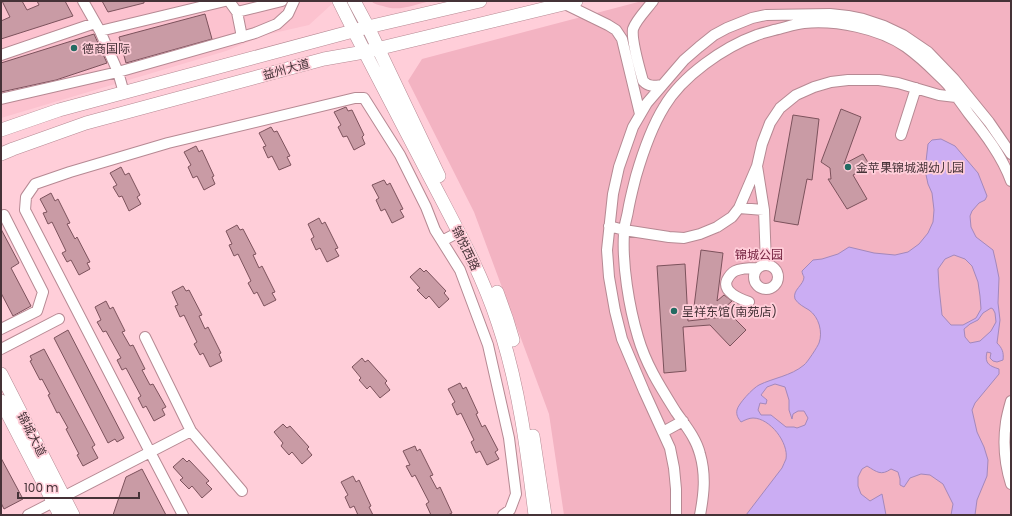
<svg xmlns="http://www.w3.org/2000/svg" width="1012" height="516" viewBox="0 0 1012 516" font-family="Poppins,'Noto Sans SC',sans-serif">
<rect width="100%" height="100%" fill="#ffced9"/>
<path fill="#fcc2cf" d="M 1,1 L 331,1 L 332,4 L 309,25 L 265,35 L 226,51 L 1,118 Z"/>
<path fill="#f3b3c2" d="M 371,1 L 430,1 C 414,5 398,12 383,6 C 378,5 374,4 371,1 Z
M 642,1 L 1011,1 L 1011,515 L 564,515 L 549,414 L 474,212 L 408,81 L 422,59 Z"/>
<path fill="#cbadf3" stroke="#a388bb" fill-rule="evenodd" d="M 941,139 L 955,146 L 978,173 L 987,196 L 985,200 L 979,203 L 972,211 L 970,216 L 971,227 L 976,237 L 993,250 L 996,263 L 999,278 L 998,303 L 1000,320 L 997,343 C 1002,348 1004,352 1003,360 L 997,362 L 993,361 L 990,358 L 991,353 L 987,352 C 984,364 990,366 999,369 L 999,374 L 975,403 L 972,410 L 977,432 L 984,447 L 988,460 L 987,476 L 977,500 L 975,515 L 951,515 L 953,504 L 943,484 L 930,475 L 921,474 L 910,478 L 904,487 L 900,485 L 900,479 L 898,472 L 891,469 C 881,476 877,472 867,466 L 862,469 L 858,477 L 858,486 L 861,494 L 870,501 L 882,494 L 886,515 L 746,515 L 782,468 C 783,465 785,462 786,459 C 789,443 770,418 753,418 C 749,418 745,420 741,422 C 738,418 736,415 737,410 C 738,404 753,388 759,385 C 773,378 791,376 804,365 C 807,363 818,346 819,343 C 823,332 819,317 809,310 C 804,307 798,304 795,299 C 792,290 804,285 804,277 C 803,275 802,273 802,271 L 813,260 L 822,259 L 838,254 L 849,247 L 874,253 L 895,255 L 908,252 L 919,244 L 928,233 L 933,222 L 934,210 L 932,193 L 928,184 L 925,170 L 928,144 L 932,140 ZM 954,255 L 965,259 L 972,266 L 978,282 L 980,296 L 981,309 L 976,318 L 963,325 L 951,325 L 942,315 L 939,287 L 938,269 L 945,259 ZM 991,308 L 993,309 L 995,313 L 996,322 L 991,331 L 980,341 L 970,343 L 965,337 L 964,329 L 970,324 L 978,320 L 983,313 ZM 775,384 L 785,387 L 789,400 L 789,410 L 792,419 L 793,414 L 798,411 L 804,411 L 808,418 L 805,425 L 797,428 L 794,427 L 786,427 L 771,415 L 761,415 L 758,410 L 760,403 L 766,404 L 767,400 L 761,395 L 767,387 Z"/>
<path fill="#c99ba5" stroke="#7c525c" d="M 2,1 L 22,1 L 27,10 L 39,5 L 37,1 L 65,1 L 73,16 L 1,39 L 1,21 L 10,17 Z
M 102,1 L 144,1 L 144,3 L 108,12 Z
M 205,14 L 212,39 L 126,63 L 119,37 Z
M 94,34 L 107,63 L 56,80 L 1,92 L 1,63 Z
M 346,107 L 348,111 L 352,110 L 364,135 L 362,137 L 365,144 L 354,150 L 347,136 L 343,137 L 338,127 L 341,125 L 334,112 Z
M 841,109 L 861,117 L 844,164 L 863,154 L 870,166 L 853,175 L 867,199 L 847,209 L 828,179 L 831,179 L 830,168 L 821,162 Z
M 793,115 L 819,119 L 812,180 L 807,179 L 798,225 L 774,221 Z
M 271,127 L 274,132 L 277,131 L 290,156 L 287,157 L 291,165 L 279,170 L 272,156 L 268,158 L 263,147 L 266,146 L 259,133 Z
M 196,146 L 199,152 L 202,150 L 214,176 L 212,177 L 215,184 L 204,190 L 197,176 L 193,178 L 188,167 L 191,165 L 184,152 Z
M 121,167 L 125,175 L 129,173 L 140,195 L 137,197 L 141,204 L 129,211 L 122,196 L 119,197 L 113,187 L 117,185 L 110,173 Z
M 384,180 L 387,185 L 390,183 L 403,209 L 400,210 L 404,217 L 392,223 L 385,209 L 381,211 L 376,200 L 379,198 L 372,185 Z
M 51,193 L 55,201 L 58,199 L 70,223 L 67,224 L 75,239 L 77,237 L 90,262 L 87,263 L 90,269 L 79,275 L 71,260 L 67,262 L 62,253 L 66,251 L 52,222 L 48,224 L 43,213 L 47,212 L 40,199 Z
M 319,218 L 322,224 L 325,222 L 338,248 L 335,249 L 339,256 L 327,262 L 320,248 L 316,250 L 311,239 L 314,237 L 308,224 Z
M 237,225 L 240,230 L 243,229 L 256,254 L 253,255 L 259,268 L 262,266 L 275,292 L 272,293 L 276,300 L 264,306 L 257,292 L 254,294 L 248,283 L 251,281 L 238,254 L 234,256 L 229,245 L 232,244 L 226,231 Z
M 1,229 L 19,263 L 11,268 L 31,306 L 13,316 L 1,293 Z
M 701,250 L 723,253 L 717,301 L 724,295 L 732,301 L 722,310 L 694,307 Z
M 685,264 L 688,321 L 732,316 L 746,330 L 730,346 L 710,325 L 683,327 L 686,371 L 664,373 L 657,266 Z
M 420,268 L 424,272 L 426,270 L 446,291 L 444,293 L 449,299 L 439,308 L 429,296 L 426,299 L 417,290 L 420,288 L 410,277 Z
M 183,286 L 186,291 L 189,290 L 202,315 L 199,316 L 205,329 L 208,327 L 221,353 L 219,354 L 222,361 L 210,367 L 203,353 L 200,355 L 194,344 L 197,342 L 184,315 L 180,317 L 175,306 L 178,305 L 172,292 Z
M 106,301 L 110,309 L 113,307 L 125,331 L 122,332 L 130,346 L 133,345 L 145,369 L 142,370 L 150,385 L 153,384 L 166,407 L 162,409 L 165,415 L 154,421 L 146,406 L 143,408 L 138,398 L 141,396 L 126,368 L 122,370 L 117,360 L 121,358 L 106,331 L 103,332 L 97,322 L 101,320 L 95,307 Z
M 68,330 L 124,438 L 117,442 L 115,439 L 108,443 L 54,338 Z
M 44,349 L 95,445 L 92,447 L 98,458 L 83,466 L 77,455 L 79,454 L 66,429 L 68,428 L 59,412 L 57,413 L 48,395 L 50,394 L 42,379 L 40,380 L 30,361 L 32,360 L 30,356 Z
M 362,358 L 365,362 L 368,360 L 387,381 L 385,383 L 390,390 L 380,398 L 370,386 L 367,389 L 359,380 L 361,378 L 352,367 Z
M 460,383 L 463,389 L 466,387 L 478,413 L 476,414 L 482,427 L 485,425 L 498,450 L 495,452 L 499,459 L 487,465 L 480,451 L 476,453 L 471,442 L 474,440 L 461,413 L 457,415 L 452,404 L 455,402 L 448,389 Z
M 283,424 L 287,428 L 290,426 L 309,447 L 307,449 L 312,455 L 302,464 L 292,452 L 289,455 L 281,446 L 283,443 L 274,432 Z
M 415,446 L 417,451 L 420,449 L 433,475 L 430,476 L 437,489 L 440,487 L 452,513 L 448,515 L 431,515 L 426,504 L 429,502 L 415,475 L 412,477 L 406,466 L 410,465 L 403,451 Z
M 1,458 L 23,499 L 4,509 L 1,503 Z
M 183,458 L 187,462 L 189,460 L 209,481 L 206,483 L 212,489 L 202,498 L 192,486 L 189,489 L 180,480 L 183,478 L 173,467 Z
M 142,469 L 166,515 L 113,515 L 126,477 Z
M 353,476 L 356,482 L 359,480 L 371,506 L 369,507 L 373,515 L 358,515 L 354,506 L 350,508 L 345,497 L 348,495 L 341,482 Z"/>
<g fill="none" stroke-linecap="round" stroke-linejoin="round">
<g stroke="#b68993" stroke-width="12">
<path id="minor" d="M 83,1 L 100,31 L 118,72 L 124,93
M 229,1 L 237,12 L 242,37
M 653,1 C 647,9 636,20 633,29 C 631,40 640,70 643,81 C 649,87 654,86 662,85
M 565,4 L 608,25 L 616,30 L 622,39 L 640,114
M 237,12 L 282,1
M 100,31 L 225,1
M 1,55 L 95,23
M 1,99 L 118,72 L 255,33 L 277,24 L 288,14 L 294,1
M 901,135 L 916,88
M 757,166 L 764,210 L 766,264
M 739,208 L 764,210
M 1,217 L 4,215 L 43,292 L 37,311 L 1,329
M 609,226 L 624,230 L 669,237 L 684,238 L 700,234 L 717,227 L 732,217 L 739,208 L 757,166 L 762,144 L 770,123 L 780,108 L 796,95 L 814,87 L 831,82 L 848,80 L 879,80 L 898,83 L 939,95 L 956,97 L 958,95
M 442,241 L 459,232
M754 277a12 12 0 1 1 24 0a12 12 0 1 1-24 0Z
M 749,302 C 740,299 722,292 727,280 C 729,276 731,273 735,271 C 741,268 750,268 757,268
M 145,337 L 191,431
M 1,349 L 59,319
M 1011,401 C 1009,408 1007,415 1006,422 C 1003,442 1005,465 1011,484
M 663,432 L 683,421
M 28,515 L 191,431 L 242,491
M 183,515 L 150,452 L 25,210 L 26,197 L 35,184 L 70,172 L 168,143 L 355,98 L 364,98 L 400,155 L 426,207 L 435,230 L 460,270 L 488,345 L 509,438 L 516,494 L 510,510 L 503,515
M 676,515 L 676,489 L 674,468 L 670,448 L 644,391 L 622,339 L 615,311 L 609,277 L 607,250 L 613,194 L 619,167 L 633,127 L 647,103 L 684,60 L 699,47 L 714,35 L 727,28 L 752,18 L 766,15 L 830,14 L 848,16 L 863,19 L 884,26 L 903,35 L 928,52 L 954,79 L 989,122 L 1011,154
M 700,515 C 704,494 706,475 700,454 C 696,438 685,425 676,412 C 661,388 646,365 638,337 C 629,307 622,264 624,233 C 624,225 627,218 628,211 C 630,199 633,188 636,176 C 643,152 651,128 664,107 C 682,76 724,47 757,35 C 762,33 768,32 774,30 C 784,28 794,24 804,23 C 836,20 879,28 906,47 C 917,55 926,63 936,73 C 940,77 945,81 948,85 C 955,95 962,104 969,114 C 985,134 1002,156 1011,181"/>
</g>
<g stroke="#b68993" stroke-width="14">
<path id="major" d="M 339,1 C 369,62 402,123 433,183 C 457,229 482,274 498,323 C 519,385 527,450 535,515
M 354,1 L 368,27 L 439,176
M 1,130 L 59,110 L 368,27 L 480,1
M 1,154 L 13,149 L 86,123 L 324,59 L 364,52 L 576,1
M 497,292 L 507,320 L 513,340
M 1,374 L 73,515
M 1,401 L 60,515
M 533,436 L 545,515"/>
</g>
<use href="#minor" stroke="#fff" stroke-width="10"/>
<use href="#major" stroke="#fff" stroke-width="13"/>
</g>
<g fill="#226b62" stroke="#ffced9" stroke-width="1.5">
<circle cx="74" cy="48" r="4"/>
<circle cx="848" cy="167" r="4"/>
<circle cx="674" cy="311" r="4"/>
</g>
<g text-anchor="middle" dominant-baseline="central" stroke-width="3.5" stroke-linejoin="round" paint-order="stroke">
<g font-size="12" fill="#453237" stroke="#ffced9" text-anchor="start">
<text x="82" y="48">德商国际</text>
<text x="856" y="167">金苹果锦城湖幼儿园</text>
<text x="682" y="311">呈祥东馆(南苑店)</text>
</g>
<g font-size="12" fill="#453237" stroke="#ffced9">
<text transform="translate(286 69) rotate(-15)">益州大道</text>
<text transform="translate(466 248) rotate(64)">锦悦西路</text>
<text transform="translate(32 434) rotate(63)">锦城大道</text>
</g>
<g font-size="12" fill="#711d3b" stroke="#ffced9">
<text x="759" y="254">锦城公园</text>
</g>
</g>
<rect width="1012" height="516" fill="none" stroke="#453237" stroke-width="4"/>
<path d="M18 492v6h121v-6" fill="none" stroke="#453237" stroke-width="2"/>
<text x="24" y="492" font-size="12" fill="#453237" stroke="#ffced9" stroke-width="3" paint-order="stroke">100 m</text>
</svg>
